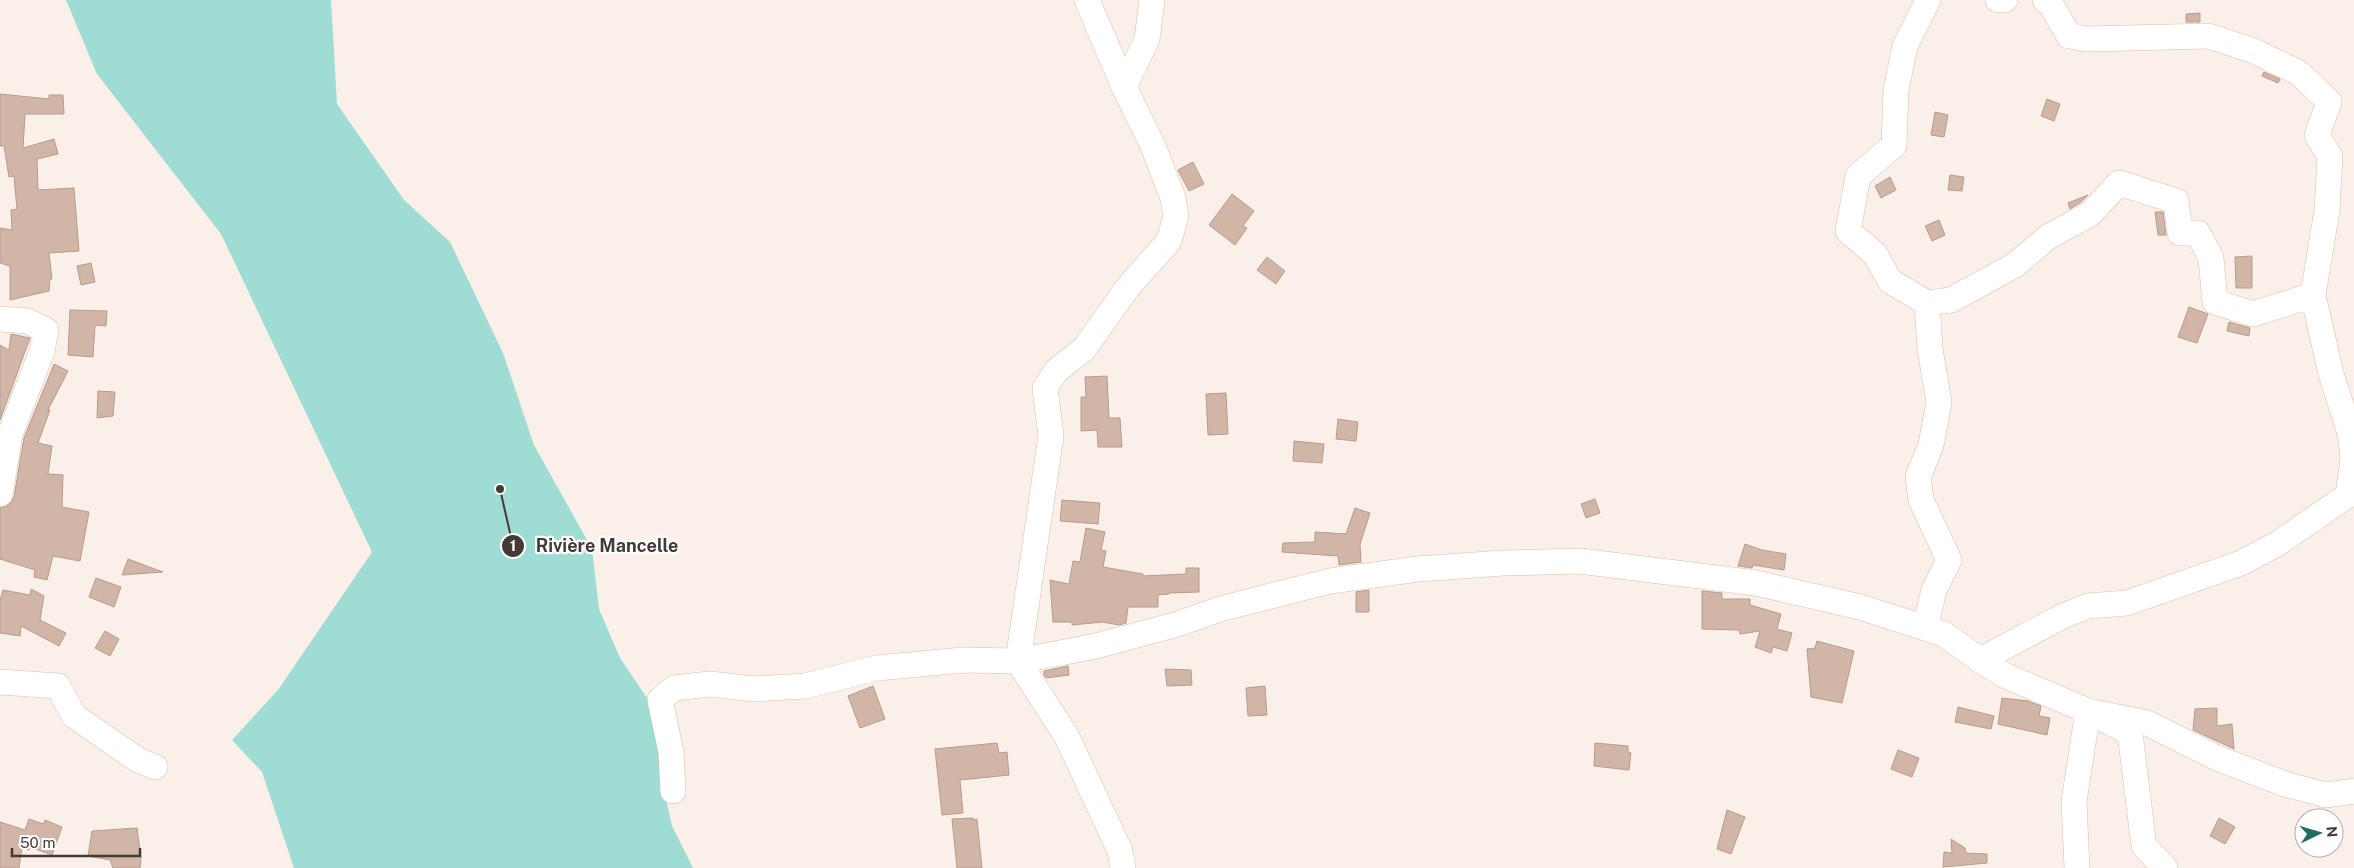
<svg xmlns="http://www.w3.org/2000/svg" width="2354" height="868" viewBox="0 0 2354 868" font-family="'Public Sans',sans-serif">
<rect width="100%" height="100%" fill="#fbefe9"/>
<path fill="#9fdcd4" d="M 66,0 L 331,0 L 337,104 L 404,200 L 450,242 L 503,353 L 534,445 L 592,549 L 599,609 L 620,658 L 655,710 L 665,795 L 672,826 L 693,868 L 294,868 L 262,772 L 232,740 L 278,690 L 372,552 L 221,234 L 97,74 Z"/>
<path fill="#d1b6a7" stroke="#b69c8d" d="M 2200,13 L 2200,22 L 2186,22 L 2186,14 Z
M 2264,72 L 2280,79 L 2278,83 L 2262,76 Z
M 0,94 L 49,99 L 49,95 L 63,95 L 64,114 L 25,114 L 23,148 L 54,139 L 58,154 L 37,159 L 38,190 L 74,188 L 79,251 L 49,253 L 52,279 L 50,279 L 49,291 L 10,300 L 10,266 L 0,263 L 0,228 L 12,230 L 11,210 L 17,209 L 14,176 L 9,177 L 4,146 L 0,146 Z
M 2047,99 L 2060,104 L 2054,121 L 2041,116 Z
M 1935,112 L 1948,115 L 1944,137 L 1931,135 Z
M 1193,162 L 1204,184 L 1189,191 L 1178,170 Z
M 1950,175 L 1964,177 L 1962,191 L 1948,190 Z
M 1890,177 L 1896,190 L 1881,198 L 1875,186 Z
M 1232,194 L 1254,211 L 1243,226 L 1247,228 L 1235,245 L 1209,225 Z
M 2088,195 L 2081,202 L 2070,209 L 2068,203 Z
M 2155,212 L 2163,212 L 2166,235 L 2158,235 Z
M 1939,220 L 1945,235 L 1932,241 L 1925,226 Z
M 2252,256 L 2252,288 L 2236,288 L 2235,257 Z
M 1267,257 L 1285,271 L 1276,284 L 1257,270 Z
M 91,263 L 95,282 L 81,285 L 77,266 Z
M 2189,307 L 2208,314 L 2197,343 L 2178,337 Z
M 70,310 L 107,311 L 106,326 L 95,325 L 93,357 L 68,355 Z
M 2229,322 L 2250,328 L 2249,336 L 2227,331 Z
M 11,334 L 30,338 L 0,420 L 0,345 L 9,350 Z
M 54,364 L 68,371 L 48,410 L 50,410 L 38,443 L 52,446 L 48,474 L 63,475 L 62,507 L 89,512 L 80,561 L 53,556 L 47,580 L 34,577 L 35,570 L 0,559 L 0,508 L 11,503 L 14,497 L 24,438 Z
M 1107,376 L 1109,418 L 1120,418 L 1122,447 L 1098,447 L 1097,430 L 1081,431 L 1081,397 L 1086,397 L 1085,377 Z
M 98,391 L 115,392 L 113,416 L 97,418 Z
M 1226,393 L 1228,434 L 1208,435 L 1206,394 Z
M 1338,419 L 1358,422 L 1356,441 L 1336,439 Z
M 1294,441 L 1324,444 L 1322,463 L 1293,461 Z
M 1595,499 L 1600,513 L 1586,518 L 1581,504 Z
M 1062,500 L 1100,503 L 1098,524 L 1060,521 Z
M 1355,508 L 1370,513 L 1360,544 L 1361,562 L 1339,565 L 1338,556 L 1282,552 L 1283,543 L 1315,542 L 1315,532 L 1346,534 Z
M 1086,528 L 1105,532 L 1101,550 L 1106,551 L 1103,567 L 1143,574 L 1143,576 L 1186,574 L 1186,568 L 1199,568 L 1199,592 L 1169,593 L 1169,594 L 1158,595 L 1158,607 L 1128,607 L 1126,623 L 1119,625 L 1103,622 L 1072,625 L 1072,622 L 1053,622 L 1050,580 L 1069,584 L 1073,561 L 1080,562 Z
M 1745,544 L 1762,550 L 1786,554 L 1784,570 L 1753,565 L 1752,568 L 1738,566 Z
M 128,559 L 163,572 L 122,575 Z
M 96,578 L 121,587 L 114,607 L 89,597 Z
M 31,589 L 44,596 L 40,620 L 66,633 L 59,646 L 21,626 L 20,636 L 0,633 L 0,600 L 3,590 L 30,595 Z
M 1369,590 L 1369,612 L 1356,612 L 1356,592 Z
M 1702,591 L 1722,593 L 1722,599 L 1750,599 L 1750,605 L 1781,614 L 1777,629 L 1792,633 L 1787,651 L 1773,647 L 1771,653 L 1755,647 L 1760,631 L 1740,634 L 1739,630 L 1702,629 Z
M 105,631 L 119,639 L 110,656 L 95,648 Z
M 1817,641 L 1854,651 L 1842,703 L 1811,697 L 1807,649 L 1815,648 Z
M 1068,666 L 1069,675 L 1046,678 L 1044,675 L 1044,671 Z
M 1165,669 L 1191,670 L 1192,685 L 1167,686 Z
M 873,686 L 885,719 L 860,728 L 848,696 Z
M 1265,686 L 1267,715 L 1248,716 L 1246,688 Z
M 2002,698 L 2028,701 L 2041,706 L 2039,716 L 2050,718 L 2047,735 L 1998,724 Z
M 1958,707 L 1994,716 L 1991,729 L 1955,722 Z
M 2217,708 L 2217,726 L 2232,724 L 2234,749 L 2193,730 L 2195,709 Z
M 997,743 L 999,753 L 1007,752 L 1009,775 L 960,780 L 963,813 L 942,815 L 935,749 Z
M 1595,743 L 1628,746 L 1628,752 L 1631,753 L 1629,770 L 1594,766 Z
M 1898,750 L 1919,758 L 1912,777 L 1891,769 Z
M 1727,810 L 1745,817 L 1731,854 L 1717,849 Z
M 973,818 L 973,820 L 977,819 L 982,868 L 957,868 L 952,819 Z
M 2219,818 L 2235,827 L 2225,844 L 2210,836 Z
M 29,819 L 43,824 L 45,820 L 62,827 L 52,855 L 30,847 L 29,850 L 22,848 L 19,868 L 0,868 L 0,822 L 25,830 Z
M 137,828 L 141,858 L 140,868 L 113,868 L 110,860 L 88,856 L 92,831 Z
M 1951,839 L 1965,848 L 1966,853 L 1987,854 L 1987,863 L 1943,867 L 1944,852 L 1952,853 Z"/>
<g fill="none" stroke-linecap="round" stroke-linejoin="round">
<g stroke="#d9beae" stroke-width="26">
<path id="minor" d="M 1087,0 L 1124,87 L 1153,146 L 1173,198 L 1176,216 L 1169,241 L 1128,287 L 1084,349 L 1056,371 L 1045,388 L 1051,436 L 1018,661 L 1067,737 L 1120,851 L 1123,868
M 1998,0 L 2005,0
M 2045,0 L 2049,1 L 2069,36 L 2087,39 L 2209,36 L 2254,51 L 2299,73 L 2329,102 L 2317,135 L 2330,157 L 2327,210 L 2313,295
M 1124,87 L 1147,39 L 1152,0
M 1927,303 L 1890,281 L 1875,254 L 1848,231 L 1858,176 L 1894,145 L 1896,90 L 1905,46 L 1928,0
M 0,319 L 27,321 L 46,330 L 42,351 L 10,434 L 0,494
M 1925,628 L 1934,590 L 1949,560 L 1921,500 L 1918,477 L 1931,445 L 1939,402 L 1930,349 L 1927,303 L 1951,300 L 2015,265 L 2048,237 L 2090,214 L 2119,183 L 2176,201 L 2180,233 L 2198,233 L 2211,258 L 2215,302 L 2253,314 L 2313,295 L 2331,374 L 2350,433 L 2353,459 L 2348,496
M 1980,660 L 2006,676 L 2088,711 L 2147,723 L 2217,758 L 2285,784 L 2326,795 L 2354,791
M 0,682 L 58,686 L 74,716 L 138,760 L 155,767
M 673,791 L 671,752 L 660,700 L 674,688 L 710,684 L 754,689 L 805,686 L 877,668 L 963,660 L 1018,661 L 1096,646 L 1178,624 L 1220,609 L 1330,581 L 1418,569 L 1503,563 L 1580,561 L 1756,583 L 1860,607 L 1944,634 L 1980,660 L 2063,616 L 2088,606 L 2127,603 L 2241,563 L 2277,544 L 2354,491
M 2077,868 L 2074,801 L 2088,711 L 2130,733 L 2144,846 L 2165,868"/>
</g>
<use href="#minor" stroke="#fff" stroke-width="25"/>
</g>
<path fill="none" stroke="#453a34" stroke-width="2" d="M500 489L513 546"/>
<g fill="#453a34" stroke="#fff" stroke-width="2">
<circle cx="500" cy="489" r="5"/>
<circle cx="513" cy="546" r="12"/>
</g>
<g font-size="15" text-anchor="middle" font-weight="bold" fill="#fff">
<text x="513" y="551">1</text>
</g>
<g font-size="18" text-anchor="middle" font-weight="bold" fill="#453a34" stroke="#fff" stroke-width="4.5" stroke-linejoin="round" paint-order="stroke">
<text x="607" y="552">Rivière Mancelle</text>
</g>
<g transform="translate(2319 833) rotate(85)"><circle r="24" fill="#ffffff" stroke="#b5b0ae"/>
<path d="M0-4L9 19L0 12L-9 19Z" fill="#236c65"/>
<text y="-8" font-size="14" font-weight="bold" text-anchor="middle" fill="#453a34">N</text>
</g>
<path d="M12 848v8h128v-8" fill="none" stroke="#453a34" stroke-width="2.5"/>
<text x="20" y="848" font-size="15" fill="#453a34" stroke="#ffffff" stroke-width="4" paint-order="stroke">50 m</text>
</svg>
